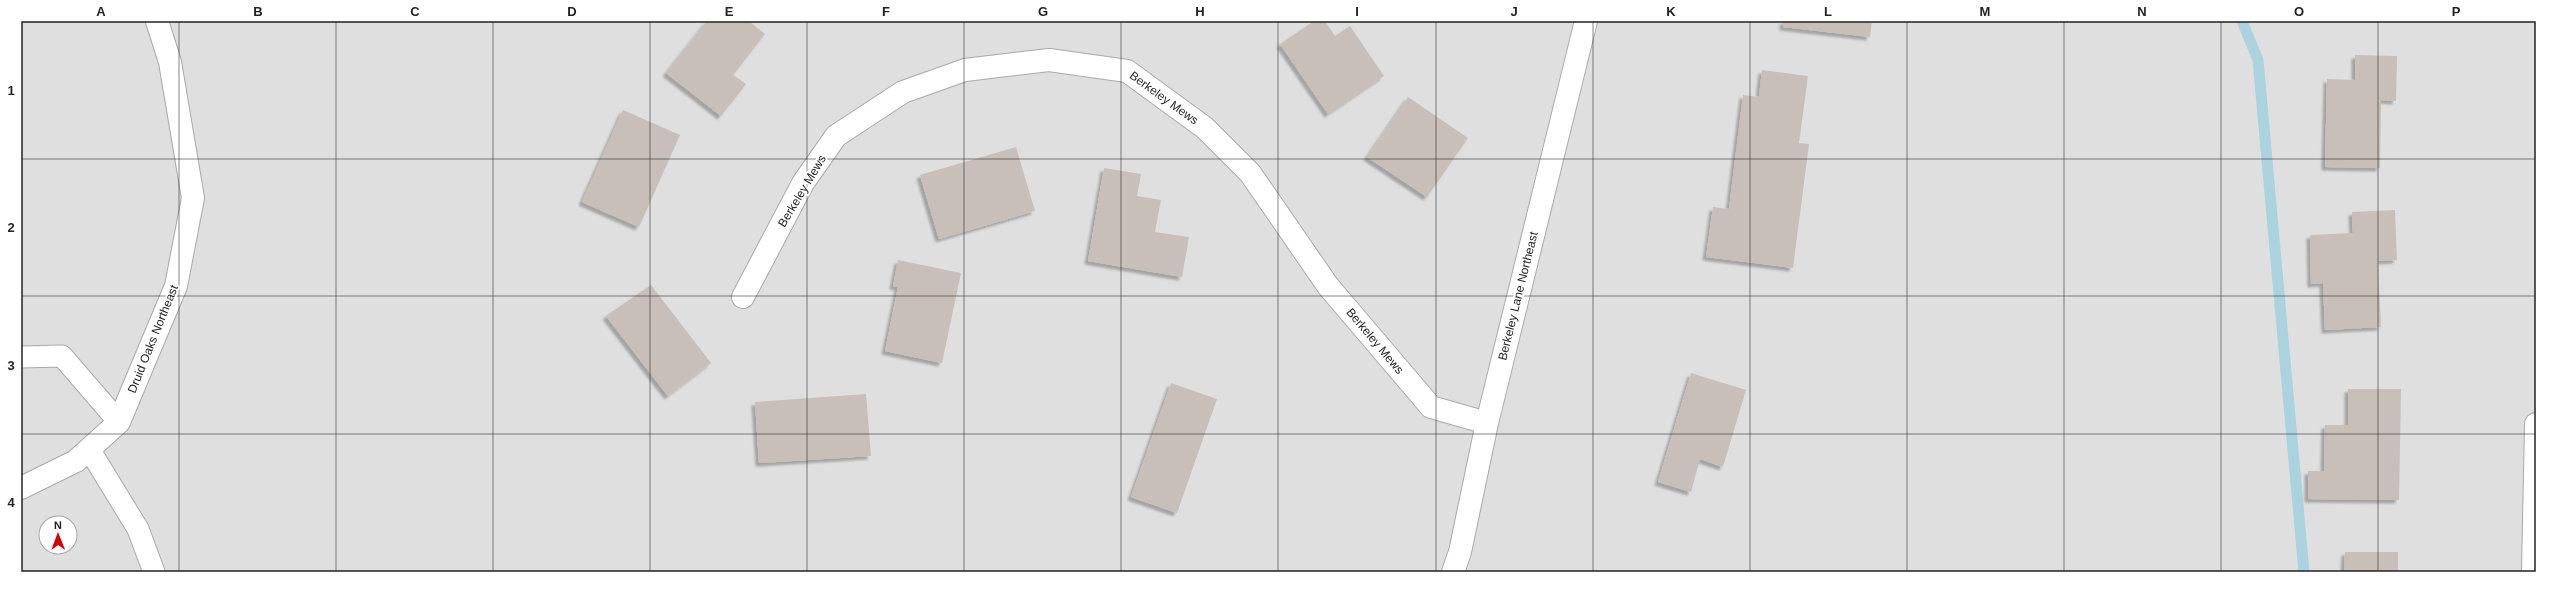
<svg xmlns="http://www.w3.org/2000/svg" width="2557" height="593" viewBox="0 0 2557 593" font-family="Arial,sans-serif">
<defs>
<filter id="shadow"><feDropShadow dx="-3.5" dy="3.5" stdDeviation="1" flood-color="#0004"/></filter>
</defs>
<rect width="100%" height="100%" fill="#f2efe9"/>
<path fill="#e0dfdf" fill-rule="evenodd" d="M 21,21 L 2536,21 L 2536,572 L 21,572 ZM 46,523 L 70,523 L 70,547 L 46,547 Z"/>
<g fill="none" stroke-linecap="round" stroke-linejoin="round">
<path stroke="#aad3df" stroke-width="11" d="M 2242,21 L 2258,60 L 2304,572"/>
</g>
<path fill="#c7bfb8" filter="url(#shadow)" d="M 707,21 L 749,21 L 765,34 L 733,75 L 746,84 L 721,116 L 666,73 Z
M 1314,21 L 1325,21 L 1335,36 L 1350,26 L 1384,76 L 1328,114 L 1280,44 Z
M 1783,21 L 1872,21 L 1870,37 L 1783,27 Z
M 2355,55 L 2397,56 L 2396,101 L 2381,100 L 2380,168 L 2325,167 L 2327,79 L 2355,80 Z
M 1762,70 L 1808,76 L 1799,143 L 1809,144 L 1793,268 L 1706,257 L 1713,207 L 1729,209 L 1743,95 L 1759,97 Z
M 1408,97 L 1468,138 L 1427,197 L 1367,157 Z
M 623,110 L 680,135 L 639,227 L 582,202 Z
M 1016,147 L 1035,211 L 939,239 L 920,175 Z
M 1104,168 L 1141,174 L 1137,196 L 1161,200 L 1155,232 L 1189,237 L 1182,277 L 1088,261 Z
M 2395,210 L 2397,260 L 2378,261 L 2381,327 L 2325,330 L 2323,283 L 2311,284 L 2310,235 L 2353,233 L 2352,212 Z
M 898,260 L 961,273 L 942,363 L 885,351 L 898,287 L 893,286 Z
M 651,285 L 711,363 L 668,396 L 606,316 Z
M 1691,373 L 1746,390 L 1723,467 L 1700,459 L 1691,492 L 1658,482 Z
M 1171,383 L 1217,399 L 1177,513 L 1131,497 Z
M 2348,389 L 2401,389 L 2399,500 L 2308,499 L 2308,471 L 2324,471 L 2325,425 L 2348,425 Z
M 866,394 L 871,456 L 759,463 L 755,402 Z
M 2345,552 L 2398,552 L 2398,572 L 2344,572 Z"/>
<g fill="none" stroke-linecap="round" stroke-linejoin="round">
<g stroke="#a9a9a9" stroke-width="23">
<path id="lane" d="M 21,357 L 62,356 L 119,422
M 89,449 L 138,529 L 154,572"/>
</g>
<g stroke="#a9a9a9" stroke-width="24">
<path id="street" d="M 743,297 L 803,183 L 836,136 L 903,92 L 965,70 L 1049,60 L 1127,71 L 1205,128 L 1250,173 L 1328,286 L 1431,407 L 1487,423
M 21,488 L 76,461 L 119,422 L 176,286 L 193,198 L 170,62 L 157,21
M 1453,572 L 1460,552 L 1487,423 L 1586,21
M 2533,572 L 2536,424"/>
</g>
<use href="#lane" stroke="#fff" stroke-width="21"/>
<use href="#street" stroke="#fff" stroke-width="22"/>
</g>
<path fill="none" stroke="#222" stroke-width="1" stroke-opacity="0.55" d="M 179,21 L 179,572M 336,21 L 336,572M 493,21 L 493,572M 650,21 L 650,572M 807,21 L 807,572M 964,21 L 964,572M 1121,21 L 1121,572M 1278,21 L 1278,572M 1436,21 L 1436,572M 1593,21 L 1593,572M 1750,21 L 1750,572M 1907,21 L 1907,572M 2064,21 L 2064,572M 2221,21 L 2221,572M 2378,21 L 2378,572M 21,159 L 2536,159M 21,296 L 2536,296M 21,434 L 2536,434"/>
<g text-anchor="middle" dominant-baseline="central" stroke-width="4" stroke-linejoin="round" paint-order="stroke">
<g font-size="12" fill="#222" stroke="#fff">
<text transform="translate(1164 98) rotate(36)">Berkeley Mews</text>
<text transform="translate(802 191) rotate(-59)">Berkeley Mews</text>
<text transform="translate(1518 296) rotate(-76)">Berkeley Lane Northeast</text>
<text transform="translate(153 339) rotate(-68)">Druid Oaks Northeast</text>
<text transform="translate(1375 341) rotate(50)">Berkeley Mews</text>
</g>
</g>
<rect width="2557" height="593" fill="none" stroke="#ffffff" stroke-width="44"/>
<g transform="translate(58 535) rotate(359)"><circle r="19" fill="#ffffff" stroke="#a7a7a7"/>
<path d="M0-3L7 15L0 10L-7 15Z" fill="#d40000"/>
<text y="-6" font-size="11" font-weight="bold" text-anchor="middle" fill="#222222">N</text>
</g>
<rect x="22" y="22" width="2513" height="549" fill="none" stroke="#222" stroke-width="1.5"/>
<g font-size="13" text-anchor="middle" font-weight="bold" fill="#222">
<text x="101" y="16">A</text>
<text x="258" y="16">B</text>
<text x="415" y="16">C</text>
<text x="572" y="16">D</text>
<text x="729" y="16">E</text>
<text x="886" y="16">F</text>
<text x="1043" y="16">G</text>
<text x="1200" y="16">H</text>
<text x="1357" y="16">I</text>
<text x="1514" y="16">J</text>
<text x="1671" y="16">K</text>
<text x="1828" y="16">L</text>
<text x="1985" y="16">M</text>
<text x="2142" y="16">N</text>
<text x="2299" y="16">O</text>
<text x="2456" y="16">P</text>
<text x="11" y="95">1</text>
<text x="11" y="232">2</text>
<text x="11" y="370">3</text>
<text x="11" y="507">4</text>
</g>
</svg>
